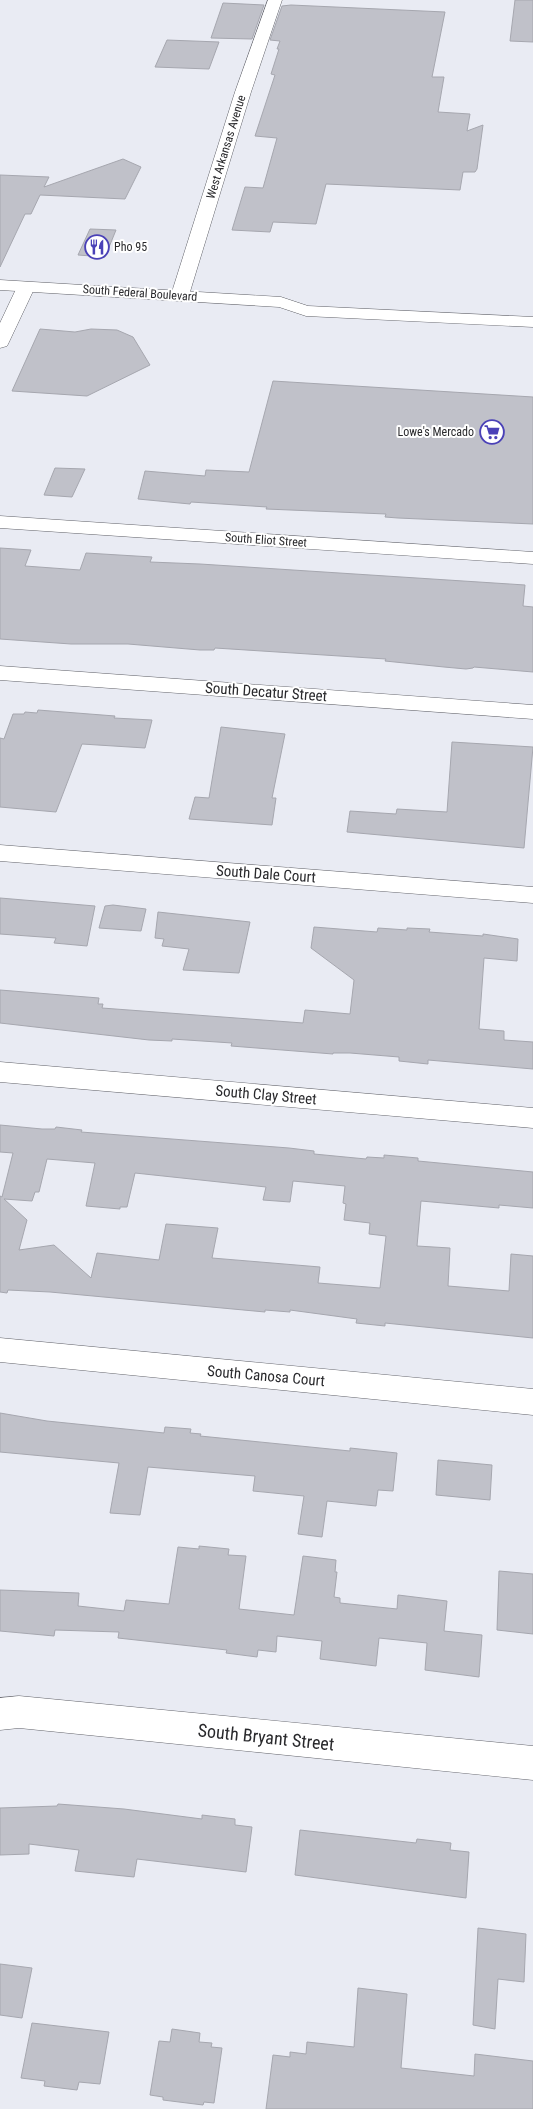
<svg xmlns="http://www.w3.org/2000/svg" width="533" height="2109" viewBox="0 0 533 2109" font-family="'Roboto Condensed',sans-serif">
<rect width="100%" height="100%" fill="#e9ebf3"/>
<path fill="#c0c1c9" stroke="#a6a7af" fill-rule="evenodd" d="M 515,0 L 533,0 L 533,42 L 510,41 Z
M 223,3 L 264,5 L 252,39 L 211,38 Z
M 291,5 L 445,12 L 432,77 L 444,77 L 438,112 L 470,114 L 467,131 L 483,125 L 477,169 L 475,172 L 463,172 L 460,190 L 326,184 L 316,224 L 273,222 L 270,232 L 232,230 L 245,187 L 263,188 L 277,138 L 255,136 L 275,75 L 271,74 L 279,49 L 277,49 L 280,41 L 270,40 L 282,6 Z
M 167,40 L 219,42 L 209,69 L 155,67 Z
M 123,159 L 141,167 L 125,199 L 40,195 L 31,214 L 25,214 L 0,267 L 0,175 L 49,177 L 44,187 Z
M 90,229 L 116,230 L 105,257 L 78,255 Z
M 40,329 L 75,332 L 91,329 L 117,330 L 133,337 L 150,365 L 87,396 L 12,391 Z
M 273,381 L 533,397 L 533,524 L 398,518 L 385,517 L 386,514 L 266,509 L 267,507 L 191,502 L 190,504 L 138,499 L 145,471 L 205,476 L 206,470 L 249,472 Z
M 55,468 L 85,469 L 72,497 L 44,495 Z
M 0,548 L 31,550 L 25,566 L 80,570 L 86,553 L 152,557 L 150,562 L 200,564 L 525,585 L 523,606 L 533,607 L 533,672 L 474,667 L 473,668 L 466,669 L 444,667 L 385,661 L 386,659 L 215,648 L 214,650 L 200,650 L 128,644 L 71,644 L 0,639 Z
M 38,710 L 115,716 L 114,718 L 152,720 L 145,748 L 82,744 L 56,812 L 0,807 L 0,738 L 4,739 L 13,714 L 24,714 L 25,712 L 37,713 Z
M 221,727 L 285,734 L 272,798 L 276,798 L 272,825 L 189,819 L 195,797 L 209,798 Z
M 452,742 L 533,747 L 524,848 L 347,832 L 350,811 L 396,814 L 397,809 L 447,812 Z
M 0,898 L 95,906 L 87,946 L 54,943 L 56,938 L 0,934 Z
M 113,905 L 146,909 L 141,931 L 99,928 L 105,906 Z
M 158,912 L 250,922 L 239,973 L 183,970 L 189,949 L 162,946 L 164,939 L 155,938 Z
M 314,927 L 377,932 L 378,928 L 407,930 L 407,928 L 430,929 L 429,932 L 483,936 L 483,934 L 518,939 L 517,961 L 484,958 L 479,1029 L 504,1031 L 504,1040 L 533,1042 L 533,1069 L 428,1060 L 428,1064 L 399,1061 L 399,1057 L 350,1053 L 333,1053 L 333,1054 L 231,1046 L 232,1043 L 172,1039 L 172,1041 L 149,1040 L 0,1023 L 0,990 L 99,998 L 98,1004 L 103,1004 L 102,1008 L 303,1023 L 305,1010 L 350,1014 L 354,980 L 311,948 Z
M 0,1125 L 42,1129 L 55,1129 L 56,1127 L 82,1130 L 81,1132 L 289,1148 L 314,1151 L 314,1154 L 366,1159 L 367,1157 L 384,1158 L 384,1155 L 418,1158 L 418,1161 L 533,1172 L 533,1208 L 499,1205 L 499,1208 L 421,1201 L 417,1246 L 450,1248 L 448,1286 L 509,1291 L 511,1254 L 533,1256 L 533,1338 L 385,1323 L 385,1326 L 356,1323 L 357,1319 L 290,1310 L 290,1312 L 265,1310 L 265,1312 L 50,1292 L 8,1290 L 7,1293 L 0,1292 L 0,1196 L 2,1197 L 13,1153 L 0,1152 ZM 47,1159 L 95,1163 L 86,1206 L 120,1209 L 120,1207 L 127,1207 L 135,1173 L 266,1187 L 263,1200 L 290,1202 L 293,1181 L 345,1186 L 343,1203 L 346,1204 L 344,1220 L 370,1223 L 369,1234 L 386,1236 L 380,1288 L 318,1283 L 320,1267 L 212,1258 L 218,1228 L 166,1224 L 159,1260 L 97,1253 L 91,1278 L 54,1245 L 19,1250 L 27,1220 L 4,1199 L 32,1201 L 35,1192 L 39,1192 Z
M 0,1413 L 47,1421 L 164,1433 L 165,1427 L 191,1429 L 190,1433 L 201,1434 L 200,1436 L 350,1451 L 350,1448 L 397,1453 L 393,1491 L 378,1490 L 376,1506 L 327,1501 L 322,1537 L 298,1534 L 304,1496 L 253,1491 L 255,1476 L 148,1467 L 140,1515 L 110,1513 L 119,1463 L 0,1452 Z
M 438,1460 L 492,1465 L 490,1500 L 436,1495 Z
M 199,1546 L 229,1549 L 228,1555 L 246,1556 L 239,1609 L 294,1615 L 303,1556 L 336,1560 L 335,1572 L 337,1572 L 334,1597 L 340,1598 L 340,1603 L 397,1609 L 398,1595 L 447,1601 L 444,1631 L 482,1635 L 479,1677 L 425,1670 L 427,1643 L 379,1638 L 376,1666 L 320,1659 L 322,1641 L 277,1636 L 276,1652 L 258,1650 L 257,1657 L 226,1653 L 227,1650 L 118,1638 L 119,1632 L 55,1630 L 54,1636 L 0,1631 L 0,1590 L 79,1593 L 78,1606 L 124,1611 L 126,1600 L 169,1604 L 178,1547 L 199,1549 Z
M 499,1571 L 533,1574 L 533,1634 L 497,1630 Z
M 58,1804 L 124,1809 L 202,1819 L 202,1815 L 235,1819 L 235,1825 L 252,1827 L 246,1872 L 137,1859 L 134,1877 L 75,1871 L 79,1850 L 29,1844 L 29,1854 L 0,1855 L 0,1808 L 57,1806 Z
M 300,1830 L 416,1843 L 417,1839 L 451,1843 L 450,1850 L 469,1852 L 466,1898 L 295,1875 Z
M 478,1928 L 526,1934 L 524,1982 L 498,1979 L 495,2029 L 473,2025 Z
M 0,1964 L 32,1968 L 22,2018 L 0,2015 Z
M 358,1988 L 407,1994 L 401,2068 L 474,2076 L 475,2054 L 533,2061 L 533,2109 L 266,2109 L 273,2055 L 290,2057 L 290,2052 L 306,2054 L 307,2042 L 354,2047 Z
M 32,2023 L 109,2032 L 100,2084 L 79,2082 L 77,2090 L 44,2086 L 45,2081 L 21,2078 Z
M 172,2029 L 200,2033 L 199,2042 L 212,2043 L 211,2047 L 222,2048 L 214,2103 L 204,2102 L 203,2105 L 163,2100 L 163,2097 L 150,2095 L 159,2041 L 170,2042 Z"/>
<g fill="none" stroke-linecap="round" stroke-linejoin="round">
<g stroke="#616269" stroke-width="1">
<path id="minor" d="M 268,0 L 282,0 L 251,92 L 189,295 L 186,299 L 180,300 L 174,299 L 171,295 L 235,92 Z
M 26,282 L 32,283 L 35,287 L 9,342 L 7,346 L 0,348 L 0,323 L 17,287 L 20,283 Z
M 0,516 L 533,552 L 533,564 L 0,528 Z
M 0,666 L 533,705 L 533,719 L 0,680 Z
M 0,845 L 533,887 L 533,903 L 0,861 Z
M 0,1062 L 533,1108 L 533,1128 L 0,1082 Z
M 0,1338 L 533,1389 L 533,1415 L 0,1362 Z
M 19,1696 L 533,1746 L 533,1780 L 19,1728 L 0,1730 L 0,1698 Z"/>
</g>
<g stroke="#616269" stroke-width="1">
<path id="primary" d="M 0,280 L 281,297 L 308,306 L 533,317 L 533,327 L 306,316 L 279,307 L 0,290 Z"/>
</g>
<use href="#minor" fill="#fff" fill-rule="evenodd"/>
<use href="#primary" fill="#fff" fill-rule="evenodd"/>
</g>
<defs>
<g id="restaurant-ring" transform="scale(1.25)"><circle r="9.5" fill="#fff" stroke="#4a41b7" stroke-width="1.5"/><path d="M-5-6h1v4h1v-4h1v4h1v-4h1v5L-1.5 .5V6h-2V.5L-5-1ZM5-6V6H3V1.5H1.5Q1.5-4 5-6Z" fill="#4a41b7"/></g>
<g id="supermarket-ring" transform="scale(1.25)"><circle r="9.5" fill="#fff" stroke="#4a41b7" stroke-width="1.5"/><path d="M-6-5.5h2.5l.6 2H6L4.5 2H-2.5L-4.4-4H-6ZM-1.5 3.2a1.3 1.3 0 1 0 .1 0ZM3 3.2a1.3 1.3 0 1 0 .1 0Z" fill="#4a41b7"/></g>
</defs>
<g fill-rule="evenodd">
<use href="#restaurant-ring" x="97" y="247"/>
<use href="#supermarket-ring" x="492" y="432"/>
</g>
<g text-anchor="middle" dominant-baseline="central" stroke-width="4" stroke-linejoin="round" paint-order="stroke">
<g font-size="12" fill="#29292c" stroke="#fff">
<text transform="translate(226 147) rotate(-73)">West Arkansas Avenue</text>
<text transform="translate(140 293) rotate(4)">South Federal Boulevard</text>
<text transform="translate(266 540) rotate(4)">South Eliot Street</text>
</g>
<g font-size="12" fill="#29292c" stroke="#fff" text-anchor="start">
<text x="114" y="247">Pho 95</text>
<text x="474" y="432" text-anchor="end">Lowe's Mercado</text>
</g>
<g font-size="15" fill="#29292c" stroke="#fff">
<text transform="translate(266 692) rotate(4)">South Decatur Street</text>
<text transform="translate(266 874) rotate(4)">South Dale Court</text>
<text transform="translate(266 1095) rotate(5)">South Clay Street</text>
<text transform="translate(266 1376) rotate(5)">South Canosa Court</text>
</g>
<g font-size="18" fill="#29292c" stroke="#fff">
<text transform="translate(266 1737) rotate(6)">South Bryant Street</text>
</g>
</g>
</svg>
